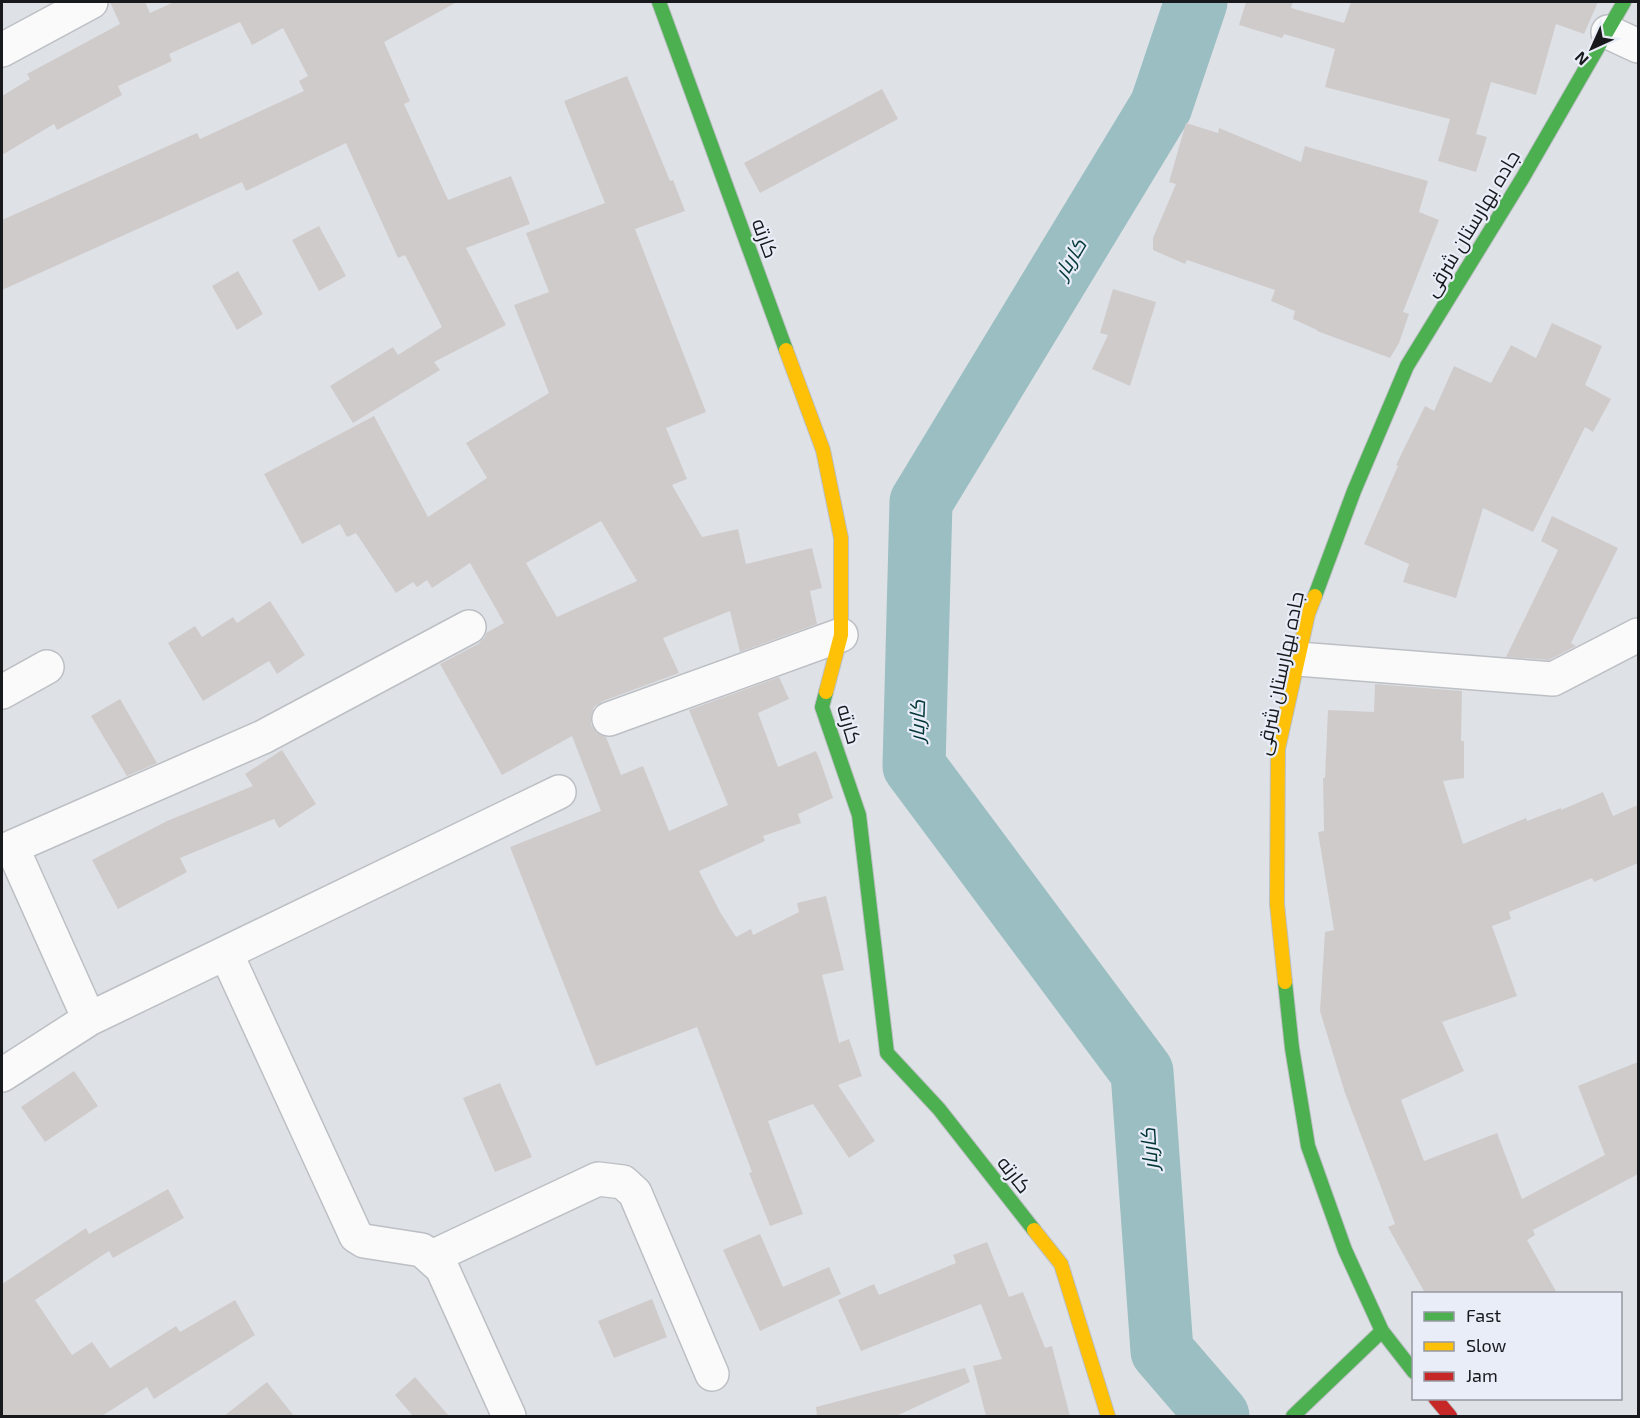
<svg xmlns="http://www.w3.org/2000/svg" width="1640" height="1418" viewBox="0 0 1640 1418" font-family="'Exo 2',Cairo,sans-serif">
<rect width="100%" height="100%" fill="#dee1e6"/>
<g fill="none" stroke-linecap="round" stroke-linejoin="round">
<path stroke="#9abec1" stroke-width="63" d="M 1196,2 L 1161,106 L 921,502 L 914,766 L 1142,1072 L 1162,1351 L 1218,1416"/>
</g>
<path fill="#d0cbcb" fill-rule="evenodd" d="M 110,2 L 145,2 L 150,13 L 174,2 L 457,2 L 384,42 L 410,101 L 404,104 L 448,200 L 511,176 L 530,224 L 466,248 L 506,325 L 434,362 L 440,370 L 353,423 L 330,386 L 393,347 L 398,355 L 442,327 L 405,255 L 398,258 L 346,143 L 246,191 L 242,182 L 2,290 L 2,220 L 197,133 L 200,139 L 304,91 L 299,81 L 308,76 L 283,28 L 252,45 L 240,22 L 169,54 L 172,61 L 118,86 L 122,95 L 57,130 L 54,124 L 2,155 L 2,96 L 30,79 L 27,74 L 120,24 Z
M 1246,2 L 1293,2 L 1291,8 L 1344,23 L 1351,2 L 1598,2 L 1584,34 L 1556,24 L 1536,95 L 1491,82 L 1476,134 L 1487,137 L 1476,172 L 1438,161 L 1450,119 L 1325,87 L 1335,49 L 1284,34 L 1282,38 L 1239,25 Z
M 627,76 L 670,181 L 673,180 L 685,211 L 635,229 L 706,412 L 666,428 L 687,479 L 672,485 L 702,537 L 738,529 L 746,564 L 812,548 L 822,588 L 810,591 L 817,624 L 740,652 L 730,611 L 663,638 L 679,673 L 603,701 L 594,707 L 591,716 L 591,725 L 597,733 L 606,737 L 621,775 L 643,766 L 669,831 L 728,805 L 689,710 L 779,677 L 789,699 L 758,713 L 778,767 L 816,751 L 821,763 L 833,798 L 798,814 L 801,823 L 763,836 L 765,841 L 699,871 L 720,912 L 736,937 L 751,929 L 753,935 L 799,912 L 797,903 L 826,896 L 844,970 L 822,975 L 839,1043 L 849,1039 L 862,1076 L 838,1085 L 875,1141 L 849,1158 L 813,1104 L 768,1121 L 803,1214 L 770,1226 L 749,1173 L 752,1172 L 697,1027 L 596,1066 L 510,847 L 601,811 L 572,736 L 502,775 L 440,664 L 478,644 L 485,637 L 486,633 L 504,623 L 470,563 L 432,588 L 427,580 L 417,587 L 413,582 L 396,593 L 356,533 L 347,537 L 340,524 L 302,544 L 264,474 L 374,416 L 428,517 L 487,478 L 466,443 L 549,393 L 514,305 L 549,292 L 526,233 L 605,203 L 564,101 ZM 601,521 L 637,581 L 557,617 L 526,563 Z
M 882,89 L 898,119 L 760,193 L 744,163 Z
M 1186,123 L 1218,133 L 1219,128 L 1301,162 L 1305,146 L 1308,147 L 1428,181 L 1419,212 L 1439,220 L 1403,312 L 1409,314 L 1399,343 L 1390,358 L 1317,331 L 1317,330 L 1293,319 L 1295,311 L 1271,301 L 1275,290 L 1187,260 L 1185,264 L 1153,250 L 1153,238 L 1176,184 L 1169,182 Z
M 319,226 L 346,276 L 319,291 L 292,240 Z
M 238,271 L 263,314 L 237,330 L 212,286 Z
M 1113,289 L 1156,302 L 1130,386 L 1092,369 L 1108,335 L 1100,333 Z
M 1552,323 L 1602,346 L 1585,385 L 1611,399 L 1593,432 L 1585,427 L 1533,532 L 1483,508 L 1456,598 L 1403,582 L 1409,564 L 1364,544 L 1398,466 L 1396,465 L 1425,406 L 1434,411 L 1454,366 L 1491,383 L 1511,345 L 1536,358 Z
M 1552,516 L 1618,548 L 1571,643 L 1576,646 L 1549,660 L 1506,657 L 1558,550 L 1541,541 Z
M 270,601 L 305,655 L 277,674 L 269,661 L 203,701 L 168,643 L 195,626 L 202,637 L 233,617 L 237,623 Z
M 1375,684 L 1462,691 L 1461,741 L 1464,741 L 1464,778 L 1443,781 L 1463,844 L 1526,818 L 1527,821 L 1561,808 L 1561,810 L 1603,792 L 1613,816 L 1638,805 L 1638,863 L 1594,882 L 1592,878 L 1509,912 L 1511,919 L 1492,926 L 1517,996 L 1442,1022 L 1464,1071 L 1401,1100 L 1424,1161 L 1497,1133 L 1522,1199 L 1605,1155 L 1578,1086 L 1638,1062 L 1638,1174 L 1533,1230 L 1535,1235 L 1527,1240 L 1557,1293 L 1425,1293 L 1388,1227 L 1395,1224 L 1345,1093 L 1320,1011 L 1325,932 L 1334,930 L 1318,832 L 1324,831 L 1323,778 L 1325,778 L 1328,710 L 1374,712 Z
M 120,699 L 157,763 L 127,776 L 91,716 Z
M 282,750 L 316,804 L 279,828 L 274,819 L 180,858 L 187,872 L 118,909 L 92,860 L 167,821 L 253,786 L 245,774 Z
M 74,1071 L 98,1106 L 45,1142 L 21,1107 Z
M 500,1083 L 532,1157 L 495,1172 L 463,1098 Z
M 168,1189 L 184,1218 L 113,1258 L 109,1251 L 35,1300 L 72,1355 L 92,1342 L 110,1368 L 176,1326 L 180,1332 L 235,1300 L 255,1335 L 154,1399 L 147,1387 L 102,1416 L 2,1416 L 2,1284 L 86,1228 L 89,1234 Z
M 760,1234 L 783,1287 L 829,1267 L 841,1294 L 760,1331 L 723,1250 Z
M 987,1242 L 1009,1297 L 1023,1292 L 1045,1348 L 1052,1346 L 1070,1416 L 986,1416 L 973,1366 L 1002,1359 L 981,1304 L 861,1351 L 838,1300 L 874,1284 L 879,1295 L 956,1263 L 953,1255 Z
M 652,1299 L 667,1337 L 614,1358 L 598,1321 Z
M 965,1368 L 970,1382 L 896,1416 L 817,1416 L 816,1407 Z
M 415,1377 L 449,1416 L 413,1416 L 395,1395 Z
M 267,1382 L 294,1416 L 224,1416 Z"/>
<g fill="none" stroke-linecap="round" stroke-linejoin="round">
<g stroke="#bcbfc3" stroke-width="36">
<path id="street" d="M 1608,32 L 1638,46
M 2,50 L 91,2
M 1298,659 L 1553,679 L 1638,635
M 2,692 L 47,667
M 609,719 L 841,635
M 226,953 L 356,1236 L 364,1241 L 422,1250 L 442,1268 L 509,1416
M 89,1019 L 12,847 L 263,737 L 469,627
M 2,1075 L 89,1019 L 559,792
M 432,1257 L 598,1179 L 623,1182 L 635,1193 L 712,1374"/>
</g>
<g stroke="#bcbfc3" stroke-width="16">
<path id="fast" d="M 659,2 L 786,350
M 1315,596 L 1354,491 L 1407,366 L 1522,179 L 1624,2
M 826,692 L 822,707 L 859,815 L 887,1053 L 939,1109 L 1034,1230
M 1285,982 L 1292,1048 L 1308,1146 L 1345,1250 L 1382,1331 L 1414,1372
M 1293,1416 L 1382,1331"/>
</g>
<g stroke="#bcbfc3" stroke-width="16">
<path id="slow" d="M 786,350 L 823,450 L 841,538 L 841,635 L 826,692
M 1285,982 L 1277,904 L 1278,749 L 1308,614 L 1315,596
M 1034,1230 L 1061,1264 L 1108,1416"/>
</g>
<g stroke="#bcbfc3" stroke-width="16">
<path id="jam" d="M 1435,1398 L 1450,1416"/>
</g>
<use href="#street" stroke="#fafafb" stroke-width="33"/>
<use href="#fast" stroke="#4caf50" stroke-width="14"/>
<use href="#slow" stroke="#ffc107" stroke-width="14"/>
<use href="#jam" stroke="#c62828" stroke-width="14"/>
</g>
<g text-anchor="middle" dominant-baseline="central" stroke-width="4.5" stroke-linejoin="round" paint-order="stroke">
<g font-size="20" fill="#18191d" stroke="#e8edf7">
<text transform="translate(1471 223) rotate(-59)">جاده بهارستان شرقی</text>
<text transform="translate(766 238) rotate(70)">کارته</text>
<text transform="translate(1279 673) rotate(-78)">جاده بهارستان شرقی</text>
<text transform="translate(850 724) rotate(74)">کارته</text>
<text transform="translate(1015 1174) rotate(52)">کارته</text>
</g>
<g font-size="21" font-style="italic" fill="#023638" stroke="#e8edf7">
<text transform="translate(1069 258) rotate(-59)">کاربار</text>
<text transform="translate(916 721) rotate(-88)">کاربار</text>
<text transform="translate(1148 1149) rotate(-94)">کاربار</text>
</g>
</g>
<rect width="1640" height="1418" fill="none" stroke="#18191d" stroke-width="6"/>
<rect x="1412" y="1292" width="210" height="108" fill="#e8edf7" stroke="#9598a0" stroke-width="1.5"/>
<rect x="1424" y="1312" width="30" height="9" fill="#4caf50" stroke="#9598a0" stroke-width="1.5"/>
<text x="1466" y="1322" font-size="18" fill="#18191d">Fast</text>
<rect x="1424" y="1342" width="30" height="9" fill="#ffc107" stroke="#9598a0" stroke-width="1.5"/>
<text x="1466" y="1352" font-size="18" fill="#18191d">Slow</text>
<rect x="1424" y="1372" width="30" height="9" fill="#c62828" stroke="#9598a0" stroke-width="1.5"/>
<text x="1466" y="1382" font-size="18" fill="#18191d">Jam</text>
<g transform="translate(1592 48) rotate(225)" stroke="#e8edf7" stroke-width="4.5" paint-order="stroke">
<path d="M0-4.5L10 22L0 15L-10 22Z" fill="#18191d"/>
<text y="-9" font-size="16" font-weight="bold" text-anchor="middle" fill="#18191d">N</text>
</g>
</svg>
